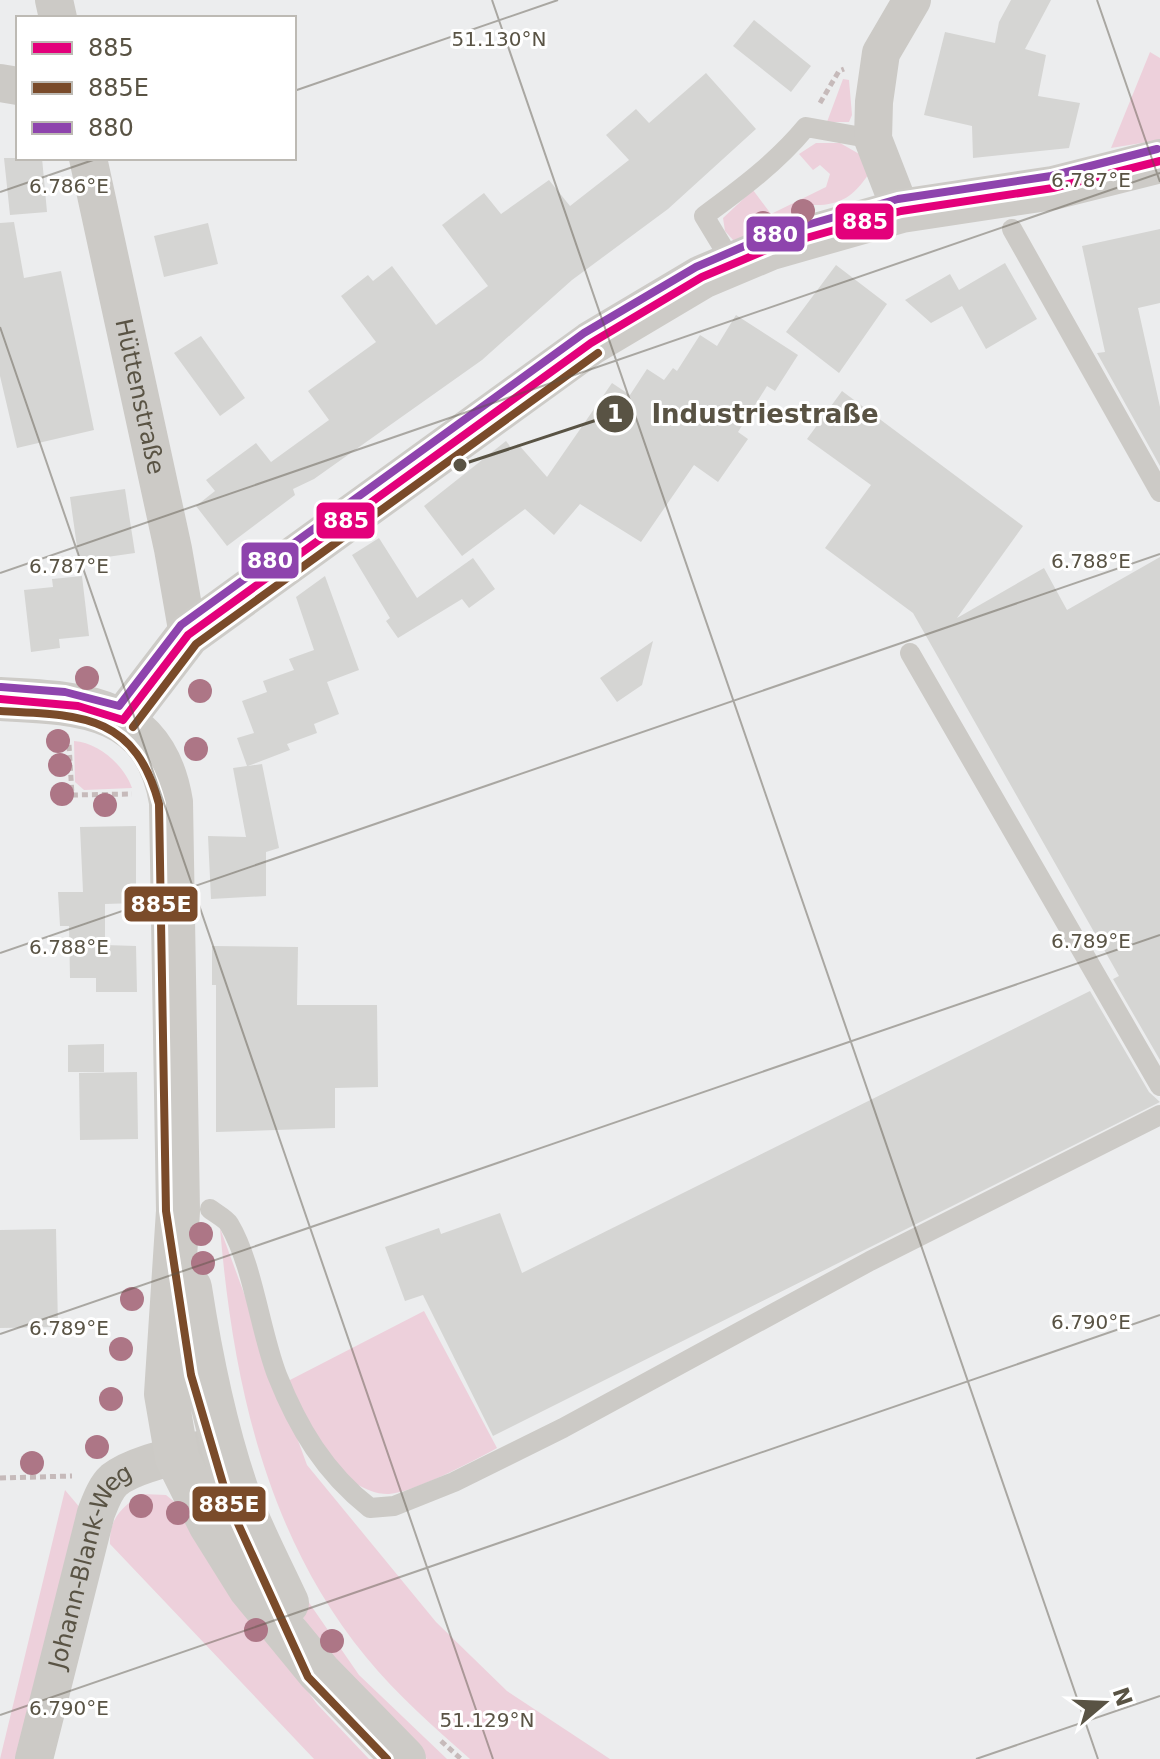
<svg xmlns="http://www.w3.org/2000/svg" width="1160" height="1759" viewBox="0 0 1160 1759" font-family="'DejaVu Sans',sans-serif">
<rect width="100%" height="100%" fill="#ecedee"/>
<path fill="#edd0db" d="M 1150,52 L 1160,58 L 1160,140 L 1111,148 Z
M 843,79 L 849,80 L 852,115 L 849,122 L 827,122 Z
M 816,143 L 840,143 L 861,155 L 868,175 C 853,197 839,206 812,205 L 812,211 L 734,241 L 725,231 L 723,218 L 753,190 L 771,214 L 826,187 L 830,174 L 820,165 L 813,170 L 799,154 Z
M 74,741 C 99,743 124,765 132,788 L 84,790 L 75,782 Z
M 220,1228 L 307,1465 L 436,1622 L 507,1691 L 610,1759 L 470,1759 C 434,1727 397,1695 366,1657 C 266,1535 233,1382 220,1228 Z
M 424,1311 L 497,1448 C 473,1461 415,1492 389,1494 C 367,1495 340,1475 326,1459 C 310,1438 300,1405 288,1381 Z
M 65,1490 L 81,1509 L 20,1759 L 0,1759 Z
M 142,1494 L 166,1495 L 181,1507 L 237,1595 L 317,1704 L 369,1759 L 314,1759 L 110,1544 C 109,1518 122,1507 142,1494 Z
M 303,1594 L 359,1675 L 447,1759 L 427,1759 L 414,1748 L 322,1646 L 302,1616 Z"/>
<path fill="#d5d5d3" d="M 1011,0 L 1051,0 L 1025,49 L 1046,55 L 1038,96 L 1080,103 L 1069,148 L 973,158 L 972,126 L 924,115 L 945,32 L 995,43 L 999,22 Z
M 754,20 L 811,66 L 791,92 L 733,46 Z
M 706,73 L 756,129 L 668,209 L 572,280 L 482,360 L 314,479 L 293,489 L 295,495 L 227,546 L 196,506 L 215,491 L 206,480 L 256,443 L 271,462 L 329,420 L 308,391 L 376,342 L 341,296 L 368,275 L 373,281 L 392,266 L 436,325 L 488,286 L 442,225 L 484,193 L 501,214 L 549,180 L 570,206 L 629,160 L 606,135 L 636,109 L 649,123 Z
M 4,158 L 42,158 L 47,212 L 10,215 Z
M 14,222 L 24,278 L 61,271 L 94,430 L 17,448 L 0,376 L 0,223 Z
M 208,223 L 218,264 L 164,277 L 154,236 Z
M 1160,229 L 1160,303 L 1138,308 L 1160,407 L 1160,466 L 1097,353 L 1105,352 L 1082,246 Z
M 1005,263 L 1037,319 L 986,349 L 962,306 L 931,323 L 905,300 L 950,274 L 959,290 Z
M 836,265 L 887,304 L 839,373 L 786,332 Z
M 736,315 L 798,355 L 775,391 L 767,386 L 738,432 L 748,439 L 718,482 L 694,465 L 641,542 L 580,504 L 554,535 L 525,509 L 462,556 L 424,506 L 506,441 L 512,449 L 518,444 L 547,477 L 612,383 L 630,395 L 647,369 L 664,380 L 673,368 L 677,371 L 700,335 L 717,346 Z
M 201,336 L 245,398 L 220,416 L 174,353 Z
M 842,391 L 1023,526 L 957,618 L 1044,568 L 1067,610 L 1160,557 L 1160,1060 L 1113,979 L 1119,976 L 913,613 L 825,548 L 871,485 L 807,439 Z
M 125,489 L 135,553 L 79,561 L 70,497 Z
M 379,538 L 417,598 L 473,558 L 495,589 L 469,608 L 462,599 L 398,638 L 386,621 L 390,618 L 352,555 Z
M 82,576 L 89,636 L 59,639 L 60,648 L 31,652 L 24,590 L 53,587 L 52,579 Z
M 325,576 L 359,670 L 327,682 L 339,714 L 314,724 L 317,733 L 287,744 L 290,750 L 248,766 L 262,764 L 279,848 L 266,852 L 266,896 L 211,899 L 208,836 L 246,837 L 233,768 L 247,766 L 237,738 L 254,733 L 242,701 L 267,692 L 263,681 L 294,670 L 289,659 L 314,650 L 296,597 Z
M 653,641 L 642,685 L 617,702 L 600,678 Z
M 136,826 L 136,903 L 105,904 L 105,945 L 136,946 L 137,992 L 96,992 L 96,978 L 70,978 L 69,926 L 60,926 L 58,892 L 83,892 L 80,827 Z
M 212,946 L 298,947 L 297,1005 L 377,1005 L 378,1087 L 335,1088 L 335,1128 L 216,1132 L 216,985 L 212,985 Z
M 1090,991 L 1149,1092 L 1160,1102 L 493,1436 L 423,1295 L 405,1301 L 385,1247 L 439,1228 L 441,1234 L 500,1213 L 522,1273 Z
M 104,1044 L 104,1072 L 68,1072 L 68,1045 Z
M 137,1072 L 138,1139 L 80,1140 L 79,1073 Z
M 56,1229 L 58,1327 L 0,1328 L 0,1230 Z"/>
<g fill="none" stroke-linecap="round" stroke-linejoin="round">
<path stroke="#c6baba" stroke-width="5" stroke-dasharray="6 4" stroke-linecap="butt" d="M 820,103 L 839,71 L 844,69
M 69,745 L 72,795 L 132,794
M 0,1478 L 72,1476
M 441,1741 L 461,1759"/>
<path stroke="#cccac6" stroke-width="20" d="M 1012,229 L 1160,492
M 733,264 L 704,216 C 741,189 777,162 806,127 L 873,139
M 910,653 L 1160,1086
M 210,1209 C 216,1214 225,1218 229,1224 C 253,1264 260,1331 277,1375 C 298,1428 325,1473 370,1508 L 394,1506 L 454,1482 L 563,1428 L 870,1261 L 1160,1115"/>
<g stroke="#cccac6" stroke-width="38">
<path d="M 54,0 L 58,18"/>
<path d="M 0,83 L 18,86"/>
<path id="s1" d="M 88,158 L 173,549 L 188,635"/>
<path d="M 901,211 L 873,139 L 874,102 L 881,53 L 912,0"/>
<path id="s2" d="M 34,1759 L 96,1513 C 100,1503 105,1488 114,1480 C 138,1461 191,1454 221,1444"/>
</g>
<path stroke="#cdcbc7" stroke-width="44" d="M 0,699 C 82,703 155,705 171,802 L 178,1211 L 166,1394 L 177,1458 L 210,1524 L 250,1588 L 319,1672 L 404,1759
M 123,720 L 188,635 L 591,343 L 702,277 L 771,248 L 901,211 L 1053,188 L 1160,161
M 190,1288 C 201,1359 215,1429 239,1497 C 252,1533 271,1568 287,1603"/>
<g stroke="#fff" stroke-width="14">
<path id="bus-1" d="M 0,699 L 78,706 L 123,720
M 123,720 L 188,635 L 591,343 L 702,277 L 771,248 L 901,211 L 1053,188 L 1160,161"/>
</g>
<g stroke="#fff" stroke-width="14">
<path id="bus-2" d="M 0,711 C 81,715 135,714 159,804 L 166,1211 L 191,1375 L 229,1504 L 308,1677 L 387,1759
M 133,727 L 196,644 L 598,353"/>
</g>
<g stroke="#fff" stroke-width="14">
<path id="bus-3" d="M 1,687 L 65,692 L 119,706 L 181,625 L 584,333 L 696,267 L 768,236 L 898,199 L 1051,176 L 1157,149"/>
</g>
<use href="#bus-1" stroke="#e3007b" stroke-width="8"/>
<use href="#bus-2" stroke="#7a4b2a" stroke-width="8"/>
<use href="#bus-3" stroke="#8e44ad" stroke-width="8"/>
</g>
<g fill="#ad7686">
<circle cx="803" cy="211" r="12"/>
<circle cx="763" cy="223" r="12"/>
<circle cx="87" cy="678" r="12"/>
<circle cx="200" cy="691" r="12"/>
<circle cx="58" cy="741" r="12"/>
<circle cx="196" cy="749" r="12"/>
<circle cx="60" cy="765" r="12"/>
<circle cx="62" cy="794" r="12"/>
<circle cx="105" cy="805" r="12"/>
<circle cx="201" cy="1234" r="12"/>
<circle cx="203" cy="1263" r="12"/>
<circle cx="132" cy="1299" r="12"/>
<circle cx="121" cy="1349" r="12"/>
<circle cx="111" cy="1399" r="12"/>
<circle cx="97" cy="1447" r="12"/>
<circle cx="32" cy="1463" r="12"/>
<circle cx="141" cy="1506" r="12"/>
<circle cx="178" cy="1513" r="12"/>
<circle cx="256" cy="1630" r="12"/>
<circle cx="332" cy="1641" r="12"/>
</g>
<path fill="none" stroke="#595344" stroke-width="2" stroke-opacity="0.45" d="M 492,0 L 1098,1759M 1097,0 L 1160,182M 294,91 L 558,0M 0,192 L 99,158M 0,327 L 493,1759M 0,573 L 1160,173M 0,953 L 1160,554M 0,1334 L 1160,935M 0,1715 L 1160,1315M 976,1759 L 1160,1696"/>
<g text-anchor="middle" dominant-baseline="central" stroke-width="6" stroke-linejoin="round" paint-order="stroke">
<g font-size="24" fill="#595344" stroke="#fff">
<text stroke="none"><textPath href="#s1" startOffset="244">Hüttenstraße</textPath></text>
<text stroke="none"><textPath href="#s2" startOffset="202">Johann-Blank-Weg</textPath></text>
</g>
</g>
<g font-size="20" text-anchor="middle" fill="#595344" stroke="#fff" stroke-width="6" stroke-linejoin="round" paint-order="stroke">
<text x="499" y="46">51.130°N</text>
<text x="1091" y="187">6.787°E</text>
<text x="69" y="193">6.786°E</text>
<text x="1091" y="568">6.788°E</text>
<text x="69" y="573">6.787°E</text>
<text x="1091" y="948">6.789°E</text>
<text x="69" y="954">6.788°E</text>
<text x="1091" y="1329">6.790°E</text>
<text x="69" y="1335">6.789°E</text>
<text x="69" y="1715">6.790°E</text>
<text x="487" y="1727">51.129°N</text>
</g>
<path fill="none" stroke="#595344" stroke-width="3" d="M460 465L615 414"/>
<g fill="#595344" stroke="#fff" stroke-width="3">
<circle cx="460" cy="465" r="8"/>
<circle cx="615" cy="414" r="20"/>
</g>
<g font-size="24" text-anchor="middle" font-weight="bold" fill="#fff">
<text x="615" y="422">1</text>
</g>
<g font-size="26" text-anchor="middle" font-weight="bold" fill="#595344" stroke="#fff" stroke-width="6" stroke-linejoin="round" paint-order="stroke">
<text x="765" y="423">Industriestraße</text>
</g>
<g stroke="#fff" stroke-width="3">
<rect x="834" y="202" width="61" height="39" rx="8" fill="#e3007b"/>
<rect x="745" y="215" width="61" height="38" rx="8" fill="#8e44ad"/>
<rect x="315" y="501" width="61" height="39" rx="8" fill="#e3007b"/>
<rect x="240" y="541" width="60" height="39" rx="8" fill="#8e44ad"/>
<rect x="123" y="885" width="76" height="38" rx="8" fill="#7a4b2a"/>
<rect x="191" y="1485" width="76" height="38" rx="8" fill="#7a4b2a"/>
</g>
<g font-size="22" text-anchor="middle" font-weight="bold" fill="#fff">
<text x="865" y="229">885</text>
<text x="775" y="242">880</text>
<text x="346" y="528">885</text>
<text x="270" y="568">880</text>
<text x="161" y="912">885E</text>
<text x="229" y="1512">885E</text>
</g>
<rect x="16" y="16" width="280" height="144" fill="#ffffff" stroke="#bdbab4" stroke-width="2"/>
<rect x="32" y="42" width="40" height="12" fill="#e3007b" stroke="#bdbab4" stroke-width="2"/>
<text x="88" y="56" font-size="24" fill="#595344">885</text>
<rect x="32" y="82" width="40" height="12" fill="#7a4b2a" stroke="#bdbab4" stroke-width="2"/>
<text x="88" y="96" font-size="24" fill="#595344">885E</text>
<rect x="32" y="122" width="40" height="12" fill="#8e44ad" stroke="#bdbab4" stroke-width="2"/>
<text x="88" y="136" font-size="24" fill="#595344">880</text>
<g transform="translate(1104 1703) rotate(71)" stroke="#ffffff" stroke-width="6" paint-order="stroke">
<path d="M0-6L14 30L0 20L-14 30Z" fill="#595344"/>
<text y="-12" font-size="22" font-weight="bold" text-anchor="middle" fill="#595344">N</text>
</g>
</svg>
